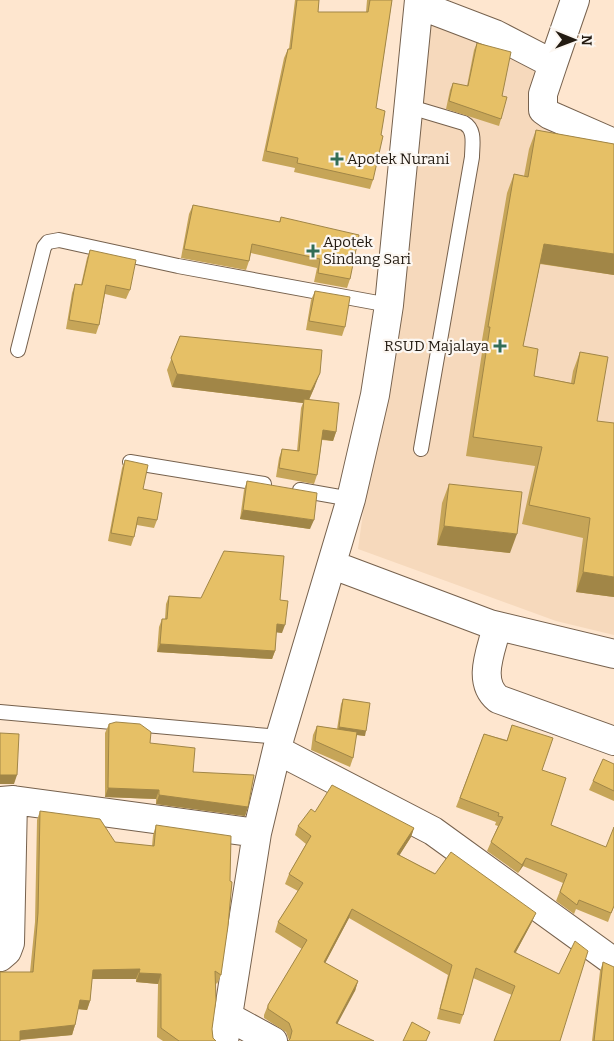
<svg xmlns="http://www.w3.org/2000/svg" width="614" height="1041" viewBox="0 0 614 1041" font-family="Bitter,serif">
<rect width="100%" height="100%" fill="#fee6cf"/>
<path fill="#f6d9bc" d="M 432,18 L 537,65 L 530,105 L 614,142 L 614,635 L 556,621 L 358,549 Z"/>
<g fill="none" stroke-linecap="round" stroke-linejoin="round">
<g stroke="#76614d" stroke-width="16">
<path id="service" d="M 407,106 L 464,123 C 476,130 472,145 472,157 L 421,449
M 18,350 L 44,247 L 48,242 L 59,240 L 178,266 L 389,305
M 130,462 L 264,484
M 300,490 L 351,499
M 0,712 L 280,737"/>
</g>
<g stroke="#76614d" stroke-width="30">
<path id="minor" d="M 419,5 L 495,34 L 553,64 L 543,94 L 543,110 L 550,115 L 614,143
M 553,64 L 575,0
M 333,565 L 490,624 L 614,654
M 497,626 C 492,649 476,681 498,699 L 614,741
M 277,750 L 433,831 L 614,962
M 0,801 L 13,800 L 257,833
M 0,957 L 7,951 L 10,943 L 13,800
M 227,1016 L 273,1041
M 224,1041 L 257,833 L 280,737 L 351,499 L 375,395 L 389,305 L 419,0"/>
</g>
<use href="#service" stroke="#fff" stroke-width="14"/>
<use href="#minor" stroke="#fff" stroke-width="28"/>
</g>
<path fill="#c6a558" d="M 295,0 L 319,0 L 318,12 L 366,12 L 367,0 L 392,0 L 376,108 L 373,180 L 370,189 L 294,172 L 295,168 L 262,161 L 284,58 L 288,49 L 289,49 Z
M 477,43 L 502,96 L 501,119 L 499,126 L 446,109 L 450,90 L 453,83 L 467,86 L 474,50 Z
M 536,130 L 614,144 L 614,275 L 540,264 L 523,346 L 534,376 L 571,383 L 573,371 L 580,352 L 597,421 L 614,597 L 576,592 L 583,538 L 522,524 L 535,466 L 466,456 L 483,346 L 481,346 L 507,193 L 514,174 L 524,176 L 529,149 Z
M 193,205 L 279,222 L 281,217 L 350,279 L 347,288 L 314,282 L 317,268 L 251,253 L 249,261 L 246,270 L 181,258 L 189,214 Z
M 90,250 L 130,290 L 126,299 L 105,294 L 99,325 L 96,334 L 66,329 L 72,293 L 75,284 L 81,285 L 87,258 Z
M 315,291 L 345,327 L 342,336 L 306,330 L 311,300 Z
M 180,336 L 315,386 L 309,400 L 336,432 L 333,441 L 322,440 L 317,475 L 314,484 L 276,477 L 279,458 L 282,449 L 297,451 L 301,408 L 303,403 L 172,387 L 167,370 Z
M 125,460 L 143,489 L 157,520 L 154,528 L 137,525 L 134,537 L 131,546 L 108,541 L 122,468 Z
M 247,481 L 310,529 L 240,519 L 244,490 Z
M 449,484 L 510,553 L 437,545 L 442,503 Z
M 169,596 L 201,598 L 280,600 L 282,633 L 276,632 L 275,651 L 272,659 L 157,652 L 159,627 L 162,619 L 165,619 L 166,604 Z
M 343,699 L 365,736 L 356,735 L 353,758 L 350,767 L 311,750 L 313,735 L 317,726 L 337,729 L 341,704 Z
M 109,724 L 150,743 L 193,772 L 248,807 L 245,816 L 156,804 L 156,799 L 105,797 L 105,733 Z
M 512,725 L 542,770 L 551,825 L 614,906 L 608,922 L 576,909 L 574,914 L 556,901 L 563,883 L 523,866 L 518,873 L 487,851 L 498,826 L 495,825 L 496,822 L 456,807 L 484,734 L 507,740 Z
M 614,764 L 614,801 L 589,790 L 593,781 Z
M 40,811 L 115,842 L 152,846 L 153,835 L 156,825 L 221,975 L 217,984 L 216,983 L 212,1029 L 213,1038 L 216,1041 L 163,1041 L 157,1037 L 158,984 L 136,982 L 136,979 L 92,979 L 90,1001 L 87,1010 L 78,1009 L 75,1025 L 72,1035 L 20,1040 L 30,972 L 35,922 L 37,820 Z
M 315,812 L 414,828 L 411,837 L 399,855 L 532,922 L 516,952 L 560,1041 L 512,995 L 473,978 L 463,1015 L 460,1024 L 437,1019 L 448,975 L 349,918 L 325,963 L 358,981 L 355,991 L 289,1040 L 286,1032 L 264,1018 L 264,1015 L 268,1005 L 302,949 L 275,932 L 278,922 L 298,891 L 285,884 L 289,874 L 306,844 L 295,835 L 298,826 Z
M 603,962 L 614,1041 L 592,1041 L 600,971 Z"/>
<path fill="#a18647" d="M 544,244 L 614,254 L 614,275 L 537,263 Z
M 320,373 L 315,386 L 307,404 L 304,399 L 303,403 L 172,387 L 177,374 Z
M 323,430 L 336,432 L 333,441 L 320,439 Z
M 243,510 L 314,520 L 310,529 L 240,519 Z
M 444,526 L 517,534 L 510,553 L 437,545 Z
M 583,572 L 614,577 L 614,597 L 576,592 Z
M 277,624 L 285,625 L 282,633 L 274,632 Z
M 160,644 L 275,651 L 272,659 L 157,652 Z
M 339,727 L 366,731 L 365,736 L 337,732 Z
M 0,775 L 17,775 L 14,784 L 0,784 Z
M 108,788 L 159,790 L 156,799 L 105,797 Z
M 159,795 L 248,807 L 245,816 L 156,804 Z
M 414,828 L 411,837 L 394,864 L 397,854 Z
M 526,858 L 523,866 L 518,873 L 522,865 Z
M 352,909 L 349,918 L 321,971 L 324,962 Z
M 536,913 L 532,922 L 511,961 L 514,952 Z
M 140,969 L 136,979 L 89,979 L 93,970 Z
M 139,973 L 161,974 L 158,984 L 136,982 Z
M 358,981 L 355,991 L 333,1032 L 336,1023 Z
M 80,1000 L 90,1001 L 87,1010 L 77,1009 Z
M 75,1025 L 72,1035 L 16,1040 L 20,1031 Z"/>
<path fill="#e6c066" stroke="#a18647" d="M 297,0 L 319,0 L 318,12 L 368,12 L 370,0 L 392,0 L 376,108 L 385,111 L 381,135 L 383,136 L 373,180 L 297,163 L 298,158 L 266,151 L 288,49 L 291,49 Z
M 477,43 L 511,52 L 502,96 L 507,97 L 501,119 L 449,101 L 453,83 L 468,86 Z
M 536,130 L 614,144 L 614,254 L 544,244 L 523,346 L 538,349 L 534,376 L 574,384 L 580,352 L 608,357 L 597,421 L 614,423 L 614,577 L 583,572 L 590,518 L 529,505 L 542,447 L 473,437 L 490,327 L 488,327 L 514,174 L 528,177 Z
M 193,205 L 280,222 L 281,217 L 359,235 L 350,279 L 318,273 L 320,259 L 252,244 L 249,261 L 184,249 Z
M 90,250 L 136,260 L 130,290 L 106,285 L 99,325 L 69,320 L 75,284 L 82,285 Z
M 315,291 L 350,297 L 345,327 L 309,321 Z
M 180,336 L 322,350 L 320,373 L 311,391 L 177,374 L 171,358 Z
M 304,399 L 339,403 L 336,432 L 323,430 L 317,475 L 279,468 L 282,449 L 299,451 Z
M 125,460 L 148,465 L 143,489 L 162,493 L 157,520 L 138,517 L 134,537 L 111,533 Z
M 247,481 L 317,493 L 314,520 L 243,510 Z
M 449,484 L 522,492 L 517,534 L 444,526 Z
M 224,551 L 284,556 L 280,600 L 288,601 L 285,625 L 277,624 L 275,651 L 160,644 L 162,619 L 167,619 L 169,596 L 201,598 Z
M 343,699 L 370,703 L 366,731 L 339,727 Z
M 116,722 L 140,724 L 151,732 L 150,743 L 195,748 L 193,772 L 254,775 L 248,807 L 159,795 L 159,790 L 108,788 L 109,724 Z
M 512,725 L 553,738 L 542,770 L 566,778 L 551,825 L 606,847 L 614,827 L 614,906 L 611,913 L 579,900 L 577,905 L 560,892 L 567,874 L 526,858 L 522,865 L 491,842 L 503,817 L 498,816 L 499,813 L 460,798 L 484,734 L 507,741 Z
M 317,726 L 357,732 L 353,758 L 315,741 Z
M 0,733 L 19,734 L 17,775 L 0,775 Z
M 603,759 L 614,764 L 614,791 L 593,781 Z
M 332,785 L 414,828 L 397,854 L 435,874 L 451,852 L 536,913 L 514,952 L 559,974 L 575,941 L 588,951 L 560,1041 L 494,1041 L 515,986 L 476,968 L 463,1015 L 440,1009 L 452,965 L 352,909 L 324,962 L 358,981 L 336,1023 L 374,1041 L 288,1041 L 290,1039 L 292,1031 L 289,1023 L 268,1009 L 268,1005 L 307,940 L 278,922 L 303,883 L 289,874 L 311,836 L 298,826 L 311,809 L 315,812 Z
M 40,811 L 100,819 L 115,842 L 154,846 L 156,825 L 231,836 L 230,881 L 232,882 L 228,926 L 221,975 L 215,971 L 216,1000 L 212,1029 L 213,1038 L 216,1041 L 179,1041 L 161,1028 L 161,974 L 139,973 L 140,969 L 93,970 L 90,1001 L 80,1000 L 75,1025 L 20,1031 L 20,1041 L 0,1041 L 0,972 L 33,972 L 38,913 Z
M 603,962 L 614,967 L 614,1041 L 594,1041 Z
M 412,1022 L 430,1032 L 426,1041 L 403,1041 Z"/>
<g fill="#326d56" stroke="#fcf7f2" stroke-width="2">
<path d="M334.5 151.5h5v5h5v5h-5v5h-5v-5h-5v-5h5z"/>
<path d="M310.5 243.5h5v5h5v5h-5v5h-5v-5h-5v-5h5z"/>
<path d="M497.5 338.5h5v5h5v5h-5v5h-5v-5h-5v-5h5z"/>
</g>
<g text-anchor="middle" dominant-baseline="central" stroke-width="4.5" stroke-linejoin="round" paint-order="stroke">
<g font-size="15" fill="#231b12" stroke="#fcf7f2" text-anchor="start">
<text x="347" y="159">Apotek Nurani</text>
<text x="323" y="242">Apotek<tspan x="323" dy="17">Sindang Sari</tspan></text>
<text x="489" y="346" text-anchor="end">RSUD Majalaya</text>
</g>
</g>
<g transform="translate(574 40) rotate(91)" stroke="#fcf7f2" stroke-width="4" paint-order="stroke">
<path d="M0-4L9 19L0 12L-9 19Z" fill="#231b12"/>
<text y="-8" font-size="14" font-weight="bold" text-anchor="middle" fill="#231b12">N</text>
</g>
</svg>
